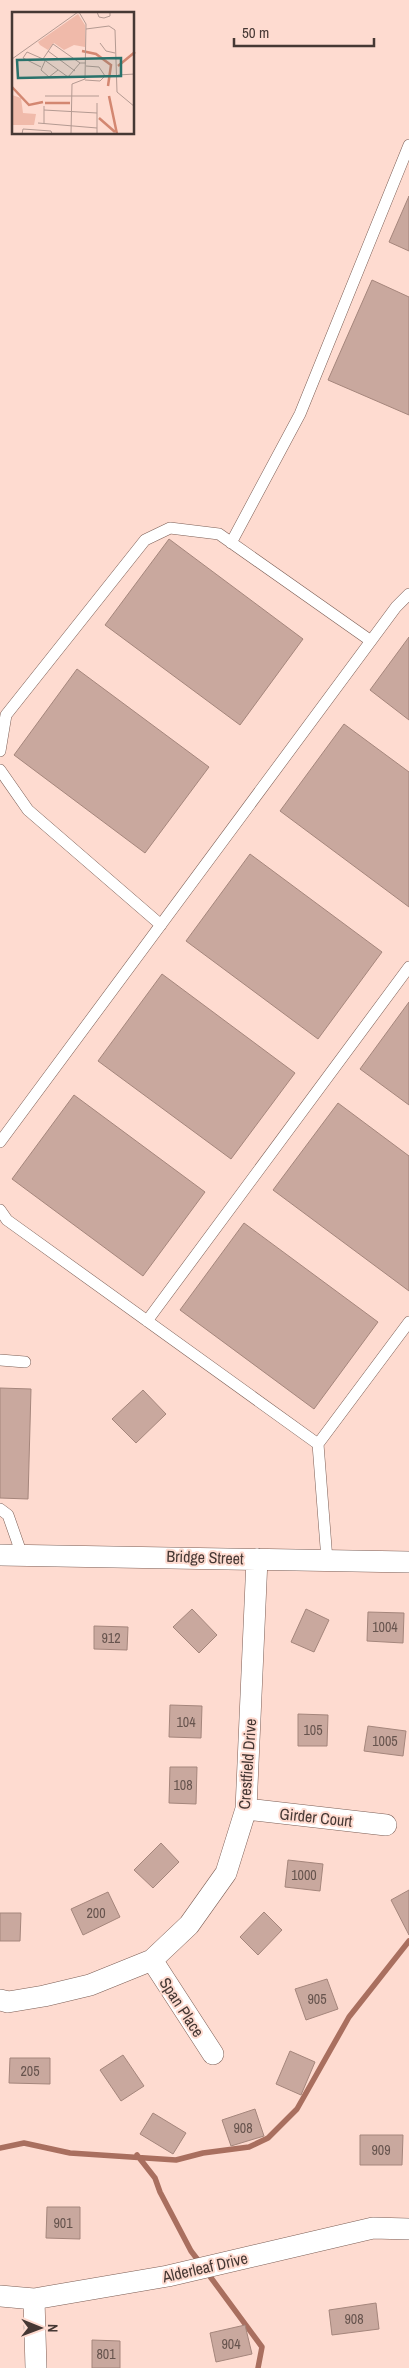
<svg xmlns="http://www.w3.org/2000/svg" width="409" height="2368" viewBox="0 0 409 2368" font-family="'Archivo Narrow',sans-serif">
<rect width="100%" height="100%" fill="#fedbd0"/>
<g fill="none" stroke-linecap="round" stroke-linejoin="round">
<path stroke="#a96f5f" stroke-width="5.5" d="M 0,2148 L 24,2143 L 70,2153 L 176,2160 L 203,2153 L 249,2147 L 268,2138 L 297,2109 L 349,2017 L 409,1941
M 137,2155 L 155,2178 L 160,2192 L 191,2251 L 201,2264
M 206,2271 L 262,2347 L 258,2368"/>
</g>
<path fill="#c9a89e" stroke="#a5867c" d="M 409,196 L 409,251 L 389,242 Z
M 372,280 L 409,297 L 409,415 L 328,380 Z
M 169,539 L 303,639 L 240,725 L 105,625 Z
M 409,637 L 409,720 L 370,690 Z
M 77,669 L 209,767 L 145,853 L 14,755 Z
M 344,724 L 409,772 L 409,907 L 280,811 Z
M 250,854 L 382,952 L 318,1039 L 186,941 Z
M 162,974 L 295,1073 L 231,1159 L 98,1061 Z
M 409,1002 L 409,1105 L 360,1069 Z
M 74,1095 L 205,1192 L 143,1276 L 12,1179 Z
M 338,1103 L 409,1156 L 409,1291 L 273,1190 Z
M 244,1223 L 378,1322 L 314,1409 L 180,1310 Z
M 0,1388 L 31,1389 L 28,1499 L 0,1498 Z
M 143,1390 L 166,1414 L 136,1443 L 112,1419 Z
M 192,1609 L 217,1635 L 199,1653 L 173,1627 Z
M 306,1609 L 329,1620 L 314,1652 L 291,1642 Z
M 368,1612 L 404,1613 L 403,1643 L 367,1641 Z
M 94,1626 L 128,1627 L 127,1650 L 94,1649 Z
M 170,1705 L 202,1706 L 201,1738 L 169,1737 Z
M 298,1714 L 328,1715 L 327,1746 L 298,1746 Z
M 368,1726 L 406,1731 L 403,1756 L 364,1751 Z
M 170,1767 L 197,1767 L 196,1804 L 169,1803 Z
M 161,1843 L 179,1862 L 153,1888 L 134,1870 Z
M 288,1860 L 323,1864 L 320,1891 L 285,1887 Z
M 409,1890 L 409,1935 L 391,1900 Z
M 108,1892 L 120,1917 L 83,1935 L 71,1909 Z
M 264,1912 L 282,1930 L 258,1955 L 240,1937 Z
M 0,1913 L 21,1913 L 20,1941 L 0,1941 Z
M 327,1979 L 338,2009 L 306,2020 L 295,1989 Z
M 290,2051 L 315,2062 L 301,2095 L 276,2084 Z
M 123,2055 L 144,2086 L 121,2101 L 100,2070 Z
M 10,2058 L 50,2058 L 50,2084 L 9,2083 Z
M 255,2109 L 264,2136 L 231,2146 L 222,2120 Z
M 153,2113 L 186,2133 L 173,2154 L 140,2134 Z
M 360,2135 L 403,2135 L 402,2165 L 360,2165 Z
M 47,2207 L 80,2207 L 80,2239 L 46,2238 Z
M 376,2303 L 379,2329 L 332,2335 L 329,2310 Z
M 245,2325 L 252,2354 L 216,2362 L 210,2333 Z
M 92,2340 L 120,2341 L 120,2368 L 92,2368 Z"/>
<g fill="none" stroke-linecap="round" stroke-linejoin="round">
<g stroke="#7c5e55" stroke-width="12">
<path id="lane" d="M 231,543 L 300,414 L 409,145
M 0,751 L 6,715 L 145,540 L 170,528 L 219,534 L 371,641
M 0,770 L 28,810 L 161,925
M 0,1142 L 396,607 L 409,594
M 0,1210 L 7,1220 L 318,1444
M 147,1321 L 409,967
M 0,1360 L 25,1362
M 0,1509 L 8,1515 L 22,1555
M 327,1560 L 318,1444 L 409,1322"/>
</g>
<g stroke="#7c5e55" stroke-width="22">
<path id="street" d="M 0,1555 L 409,1562
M 246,1809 L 386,1825
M 152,1960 L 213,2054
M 0,2000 L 8,2002 L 44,1996 L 90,1985 L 152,1960 L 189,1925 L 226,1873 L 246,1809 L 257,1559
M 0,2296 L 34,2299 L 168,2276 L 373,2228 L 409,2229
M 34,2299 L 36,2368"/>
</g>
<use href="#lane" stroke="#fff" stroke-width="11"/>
<use href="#street" stroke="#fff" stroke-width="21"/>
</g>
<g text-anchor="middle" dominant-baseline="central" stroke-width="4" stroke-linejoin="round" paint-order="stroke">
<g font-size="14" fill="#67544e">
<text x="385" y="1627">1004</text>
<text x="111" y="1638">912</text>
<text x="186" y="1722">104</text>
<text x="313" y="1730">105</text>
<text x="385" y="1741">1005</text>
<text x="183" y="1785">108</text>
<text x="304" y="1875">1000</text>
<text x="96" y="1913">200</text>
<text x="317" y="1999">905</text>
<text x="30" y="2071">205</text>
<text x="243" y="2128">908</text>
<text x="381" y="2150">909</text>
<text x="63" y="2223">901</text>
<text x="354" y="2319">908</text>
<text x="231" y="2344">904</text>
<text x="106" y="2354">801</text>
</g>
<g font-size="16" fill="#463834" stroke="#fedbd0">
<text transform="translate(205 1557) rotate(2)">Bridge Street</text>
<text transform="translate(247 1764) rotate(-86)">Crestfield Drive</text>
<text transform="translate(316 1817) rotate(6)">Girder Court</text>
<text transform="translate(182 2007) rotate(57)">Span Place</text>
<text transform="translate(205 2267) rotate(-13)">Alderleaf Drive</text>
</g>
</g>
<g transform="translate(12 12)">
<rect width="122" height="122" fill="#fedbd0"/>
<path d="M 66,2 L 73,13 L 73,35 L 62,33 L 52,38 L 42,31 L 36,38 L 28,33 L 26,30 ZM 0,83 L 9,86 L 11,101 L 24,102 L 22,113 L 0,113 Z" fill="#f0baaa"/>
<path fill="none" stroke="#d38771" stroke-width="2.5" d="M 70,39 L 84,42 L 99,53 L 96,74M 106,54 L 123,40M 0,75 L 17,93 L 31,90M 97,84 L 105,122M 33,91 L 58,91M 87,106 L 103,120"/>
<path fill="none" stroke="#b49a92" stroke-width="1" d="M 85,0 L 87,5 L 92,6 L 98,4 L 98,0M 74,17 L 97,14 L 103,18 L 105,80 L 123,95M 88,31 L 94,39 L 103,41M 36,39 L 63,59M 0,47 L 66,0M 33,49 L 29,58 L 37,65 L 46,58M 68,51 L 56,65 L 31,47 L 41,32 L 68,51 L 74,51M 29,55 L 11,46 L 15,40 L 31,47M 106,63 L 123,62M 73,68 L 88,69 L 93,64 L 87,55 L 74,54M 33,84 L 87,84M 32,94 L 32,111M 32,98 L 85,101M 26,111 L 85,116M 10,122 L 11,117 L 39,119 L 40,122M 59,122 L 60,72 L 73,67 L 74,12 L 67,0M 85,122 L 85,91"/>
<path fill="#29726b" fill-opacity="0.15" stroke="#29726b" stroke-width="2.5" d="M 109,46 L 109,64 L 6,66 L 5,48 Z"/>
<rect width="122" height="122" fill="none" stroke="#463834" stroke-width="2.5"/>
</g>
<g transform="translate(40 2328) rotate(91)" stroke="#fedbd0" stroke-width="4" paint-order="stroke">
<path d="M0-4L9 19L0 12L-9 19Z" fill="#463834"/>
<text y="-8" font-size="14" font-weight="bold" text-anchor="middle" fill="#463834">N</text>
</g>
<path d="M234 38v8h140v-8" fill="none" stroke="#463834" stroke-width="2.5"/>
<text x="242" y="38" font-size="15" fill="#463834" stroke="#fedbd0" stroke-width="4" paint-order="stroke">50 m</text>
</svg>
